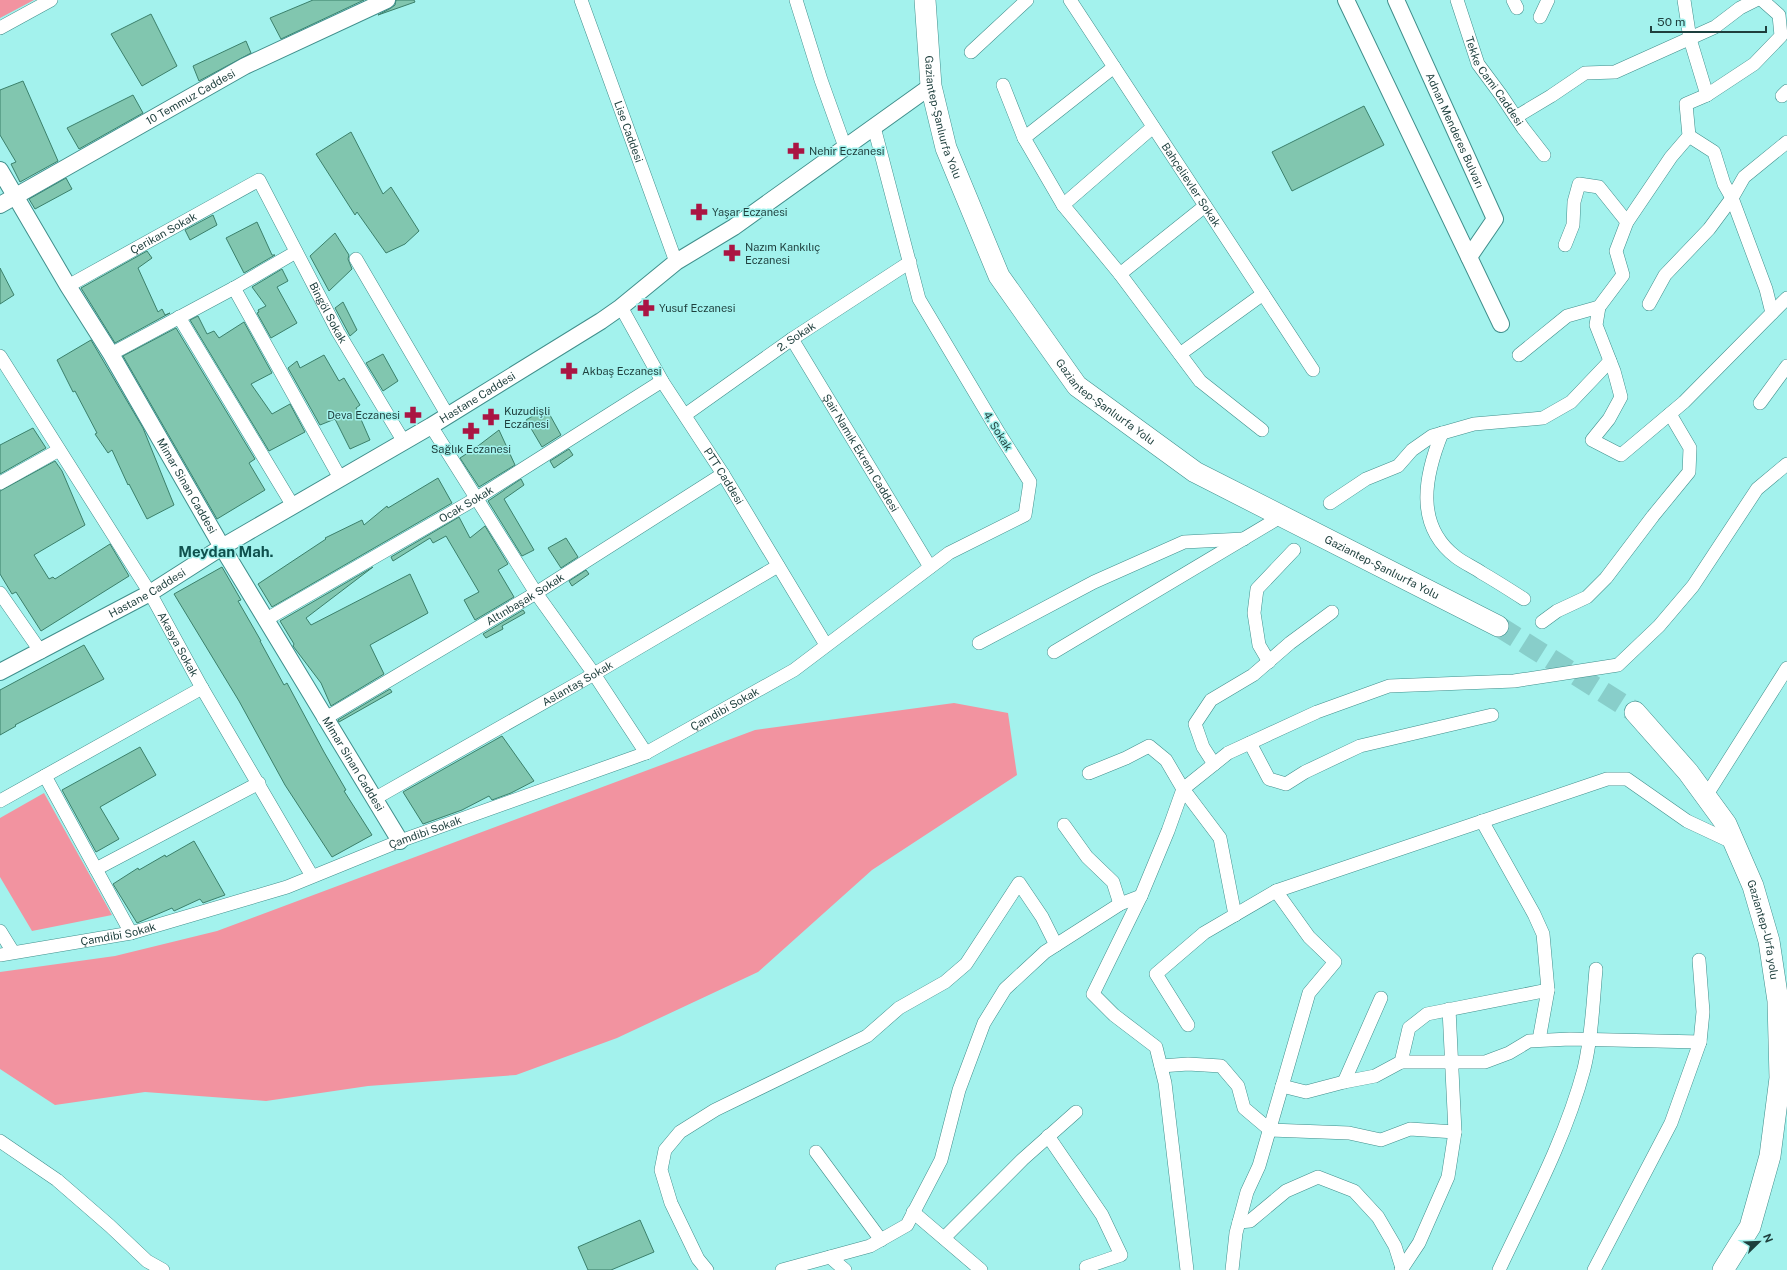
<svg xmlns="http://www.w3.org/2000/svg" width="1787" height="1270" viewBox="0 0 1787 1270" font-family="'Public Sans',sans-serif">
<rect width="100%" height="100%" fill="#a3f2ed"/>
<path fill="#f293a0" d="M 0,0 L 34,0 L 0,18 Z
M 954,703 L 1008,713 L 1017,775 L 872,870 L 758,972 L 617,1038 L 516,1075 L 368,1086 L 266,1101 L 145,1092 L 55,1105 L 0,1069 L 0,972 L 115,956 L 217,931 L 755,730 Z
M 44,793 L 112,915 L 32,931 L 0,877 L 0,818 Z"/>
<path fill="#81c6af" stroke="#3b806b" d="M 313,0 L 364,0 L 281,39 L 270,18 Z
M 396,0 L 414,0 L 415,2 L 378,15 L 391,8 L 395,5 Z
M 151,14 L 177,66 L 142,86 L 111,34 Z
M 246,41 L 251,53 L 199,81 L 193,66 Z
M 23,81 L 58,161 L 20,182 L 11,164 L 16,162 L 0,135 L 0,90 Z
M 133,95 L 143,113 L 79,149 L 67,128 Z
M 1364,106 L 1384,145 L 1292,191 L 1272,152 Z
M 351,132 L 383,194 L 391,187 L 419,231 L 405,244 L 386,253 L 357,212 L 355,215 L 316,154 Z
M 66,178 L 72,189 L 35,209 L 29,199 Z
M 213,215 L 217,225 L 190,240 L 185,230 Z
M 257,222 L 272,255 L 275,255 L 244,273 L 226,238 Z
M 335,233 L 349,255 L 348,259 L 352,269 L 329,291 L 310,256 Z
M 147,251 L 152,258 L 138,268 L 158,312 L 162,309 L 165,315 L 170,313 L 115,343 L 81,288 Z
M 0,268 L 14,295 L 0,304 Z
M 282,269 L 288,281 L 277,287 L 297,323 L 271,338 L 257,313 L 259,312 L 258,310 L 266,306 L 252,287 Z
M 343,302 L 357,330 L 350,336 L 335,308 Z
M 198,316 L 207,334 L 214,331 L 219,338 L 244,322 L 272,373 L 251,384 L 272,414 L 290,404 L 305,432 L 269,451 L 190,320 Z
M 176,328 L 255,459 L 249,463 L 265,490 L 217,519 L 123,356 Z
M 91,340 L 143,428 L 174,505 L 147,519 L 129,484 L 128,485 L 112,450 L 108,453 L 95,434 L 97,433 L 75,391 L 73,392 L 57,360 Z
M 383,354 L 398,381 L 383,391 L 366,363 Z
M 324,355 L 339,381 L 344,378 L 360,405 L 356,408 L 370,440 L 350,449 L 335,419 L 320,425 L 288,368 L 297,361 L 300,368 Z
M 546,408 L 561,435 L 542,447 L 526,420 Z
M 33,428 L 46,448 L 0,474 L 0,445 Z
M 499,430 L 515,465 L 479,487 L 460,458 L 474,449 Z
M 569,449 L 573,455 L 554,468 L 550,461 Z
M 55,461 L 62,471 L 85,525 L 34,555 L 49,579 L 53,577 L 55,579 L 110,544 L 129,576 L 41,631 L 16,592 L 12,594 L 0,574 L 0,491 Z
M 438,478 L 452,503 L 272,607 L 258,584 L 326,539 L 325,538 L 362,520 L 364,525 L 387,506 L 388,508 Z
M 521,479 L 524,485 L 504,499 L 534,550 L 522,556 L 488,501 Z
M 459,517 L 470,538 L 485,526 L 508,564 L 498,570 L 514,597 L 475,620 L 464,600 L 479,592 L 446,536 L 433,543 L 430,538 L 393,561 L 391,557 Z
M 566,538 L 578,557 L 561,568 L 548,548 Z
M 222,567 L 241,600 L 238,601 L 261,641 L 260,641 L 284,685 L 287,683 L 324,752 L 346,790 L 344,791 L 372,835 L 332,857 L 285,785 L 239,701 L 174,594 Z
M 373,567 L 306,618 L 311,625 L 410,574 L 428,613 L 370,645 L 384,674 L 331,706 L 321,683 L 293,646 L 294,644 L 280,621 Z
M 586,570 L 589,574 L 572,586 L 569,581 Z
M 523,610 L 525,613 L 502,626 L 503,629 L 486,638 L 483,634 Z
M 84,645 L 104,679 L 15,725 L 16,726 L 0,735 L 0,690 Z
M 390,689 L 392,692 L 339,722 L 338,720 Z
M 502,736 L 534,781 L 511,793 L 492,800 L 489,796 L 462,810 L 423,824 L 403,792 Z
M 140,747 L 156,775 L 100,807 L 119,839 L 96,852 L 62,790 Z
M 194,841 L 225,895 L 203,903 L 200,899 L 174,911 L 172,908 L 137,923 L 113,884 L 138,868 L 139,870 L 165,855 L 166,857 Z
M 640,1220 L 654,1252 L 611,1270 L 588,1270 L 578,1247 Z"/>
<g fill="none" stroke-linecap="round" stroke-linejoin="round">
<path stroke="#88ceca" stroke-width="21" stroke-dasharray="21 10" stroke-linecap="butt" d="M 1498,626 L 1635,712"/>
<g stroke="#408f8c" stroke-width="14">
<g id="minor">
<path id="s1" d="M 581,0 L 676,262"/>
<path d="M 796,0 L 821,80 L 845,147"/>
<path id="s2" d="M 1070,0 L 1313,370"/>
<path id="s3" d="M 1457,0 L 1478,64 L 1501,95 L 1523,128 L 1544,155"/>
<path d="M 1513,0 L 1517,8"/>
<path d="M 1684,0 L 1690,39 L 1707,95"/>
<path d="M 1762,0 L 1779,15 L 1781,36 L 1754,64 L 1707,95 L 1686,104 L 1689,136 L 1671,157 L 1627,222 L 1616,251 L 1623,275 L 1599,307 L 1596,325 L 1614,371 L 1621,397 L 1609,419 L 1592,440 L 1621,455 L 1684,402 L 1787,298"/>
<path d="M 1540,17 L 1548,0"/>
<path d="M 0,28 L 51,0"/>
<path d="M 971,52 L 1027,0"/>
<path d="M 1003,85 L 1024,138 L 1063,205 L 1120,274 L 1200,381 L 1262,430"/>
<path d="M 1782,96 L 1787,91"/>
<path d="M 1516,117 L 1551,96 L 1585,73 L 1615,72 L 1715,27 L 1740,8 L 1756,0"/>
<path d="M 1689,136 L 1714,152 L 1724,184 L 1732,198 L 1766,289 L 1772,313"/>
<path d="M 1024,138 L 1114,67"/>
<path d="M 1063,205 L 1153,127"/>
<path d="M 1565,245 L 1573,225 L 1574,202 L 1579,184 L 1599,187 L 1627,222"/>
<path d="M 356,259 L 448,416"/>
<path d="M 1120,274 L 1205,206"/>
<path id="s4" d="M 68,286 L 259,180 L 338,332 L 404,442"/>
<path d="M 234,288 L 340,478"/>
<path d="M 1649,304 L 1665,275 L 1709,229 L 1732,198 L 1744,177 L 1787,142"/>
<path id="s5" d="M 621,307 L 662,381 L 723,474 L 826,645"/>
<path d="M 179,317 L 293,506"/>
<path id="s6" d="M 792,339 L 930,567"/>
<path d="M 111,354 L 234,288 L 296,252"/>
<path d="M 1180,354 L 1263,294"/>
<path d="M 1519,355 L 1567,316 L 1599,307"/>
<path id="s7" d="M 0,356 L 150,593 L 202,688 L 312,876"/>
<path d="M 1760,403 L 1787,366"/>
<path id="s8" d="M 685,415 L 792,339 L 910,262"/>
<path d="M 431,426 L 536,593 L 594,674 L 646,753"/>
<path d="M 1442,433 C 1425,475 1414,525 1456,557 C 1464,563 1473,567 1482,573 C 1496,581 1510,590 1524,599"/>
<path d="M 0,483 L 59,450"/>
<path d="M 1330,503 L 1366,479 L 1398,466 L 1412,450 L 1432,436 L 1474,424 L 1543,418 L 1571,402 L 1610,361"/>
<path d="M 0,593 L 41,652"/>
<path id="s9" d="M 265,620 L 477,498 L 662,381"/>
<path d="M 1542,622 L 1557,611 L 1587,597 L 1606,578 L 1653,516 L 1689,472 L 1690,448 L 1670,414"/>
<path d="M 979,643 L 1094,582 L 1184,542 L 1244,539"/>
<path d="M 1054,652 L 1282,516"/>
<path d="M 1269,662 L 1259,645 L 1254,613 L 1257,589 L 1294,550"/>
<path id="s10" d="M 324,719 L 536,593 L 723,474"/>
<path d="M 1250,743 L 1269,779 L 1286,784 L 1305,772 L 1360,746 L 1492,715"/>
<path d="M 1214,764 L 1203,747 L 1195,724 L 1211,700 L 1253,675 L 1290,643 L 1332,612"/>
<path d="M 1089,773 L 1126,758 L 1149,746 L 1166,760 L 1183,789 L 1220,838 L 1235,915"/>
<path d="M 45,776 L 131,933"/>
<path d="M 1706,796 L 1787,668"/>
<path id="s11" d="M 374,799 L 594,674 L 778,566"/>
<path d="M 0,801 L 202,688"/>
<path d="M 1482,821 L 1534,914 L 1543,934 L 1548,990 L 1539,1040"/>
<path d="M 1064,825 L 1087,857 L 1113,882 L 1120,904"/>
<path d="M 96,869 L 259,783"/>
<path d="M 0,931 L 13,952"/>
<path id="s12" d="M 0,955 L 131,933 L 287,887 L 400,841 L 646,753 L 794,670 L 949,553 L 1025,515 L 1030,482 L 999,433 L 919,299 L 874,127"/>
<path d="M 1188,1025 L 1156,974 L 1204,933 L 1276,891 L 1607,779 L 1627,779 L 1687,821 L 1734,843"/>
<path d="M 1401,1062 L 1485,1062 L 1509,1053 L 1529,1041 L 1570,1039 L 1700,1042"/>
<path d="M 1161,1066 L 1188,1064 L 1221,1066 L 1238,1086 L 1244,1108 L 1270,1130 L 1349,1133 L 1381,1140 L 1410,1129 L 1455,1132"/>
<path d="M 1344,1082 L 1381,998"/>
<path d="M 1282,1086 L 1306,1092 L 1344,1082 L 1375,1076 L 1401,1062 L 1409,1028 L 1427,1014 L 1548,990"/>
<path d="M 1048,1136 L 1102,1215 L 1121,1255 L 1086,1267"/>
<path d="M 0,1141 L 57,1180 L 110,1226 L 147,1261 L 163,1270"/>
<path d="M 816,1152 L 881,1240"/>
<path d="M 913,1212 L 981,1270"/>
<path d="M 1239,1222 L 1250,1221 L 1286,1191 L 1318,1177 L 1354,1191 L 1378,1217 L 1395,1246 L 1402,1268"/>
<path d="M 944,1238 L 1023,1159 L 1076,1112"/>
<path d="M 830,1257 L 845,1270"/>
<path d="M 707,1270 L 698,1259 L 671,1203 L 661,1170 L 665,1150 L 680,1132 L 715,1110 L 867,1036 L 899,1008 L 945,982 L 966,964 L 1019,883 L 1042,917 L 1056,945"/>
<path d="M 782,1270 L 870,1246 L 907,1225 L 941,1160 L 959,1090 L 984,1023 L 1005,989 L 1045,952 L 1120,904 L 1141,896"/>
<path d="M 1187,1270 L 1165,1083 L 1156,1047 L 1114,1015 L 1093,994 L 1141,896 L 1168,831 L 1183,789 L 1228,753 L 1317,712 L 1389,686 L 1514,681 L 1618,665 L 1659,626 L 1693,586 L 1757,489 L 1787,464"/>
<path d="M 1232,1270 L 1236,1233 L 1247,1192 L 1259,1166 L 1309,993 L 1335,962 L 1309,937 L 1276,891"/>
<path d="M 1401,1270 L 1419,1243 L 1448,1177 L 1455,1132 L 1449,1009"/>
<path d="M 1499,1270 C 1530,1204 1565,1140 1584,1069 C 1592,1036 1593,1002 1596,969"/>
<path d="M 1594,1270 L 1671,1123 L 1700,1042 L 1703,1012 L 1699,960"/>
</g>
</g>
<g stroke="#408f8c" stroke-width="18">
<g id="tertiary">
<path d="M 1346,0 L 1501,324"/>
<path id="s13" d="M 1396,0 L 1495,219 L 1469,257"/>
<path id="s14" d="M 0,170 L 68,286 L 111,354 L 222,547 L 400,841"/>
<path id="s15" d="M 0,205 L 245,66 L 387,0"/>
<path id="s16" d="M 0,672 L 150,593 L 222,547 L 431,426 L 601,321 L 621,307 L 676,262 L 734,227 L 931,86"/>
</g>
</g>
<g stroke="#408f8c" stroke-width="22">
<g id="primary">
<path id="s17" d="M 925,0 L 931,86 L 946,148 L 999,276 L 1077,386 L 1195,472 L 1498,626"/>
<path id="s18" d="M 1635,712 L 1688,772 L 1726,824 L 1753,886 L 1769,941 L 1778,1001 L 1780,1078 L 1770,1156 L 1750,1227 L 1723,1270"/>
</g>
</g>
<use href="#minor" stroke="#fff" stroke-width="13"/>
<use href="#tertiary" stroke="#fff" stroke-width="16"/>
<use href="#primary" stroke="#fff" stroke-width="21"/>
</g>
<defs>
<g id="pharmacy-bare" transform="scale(1.38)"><path d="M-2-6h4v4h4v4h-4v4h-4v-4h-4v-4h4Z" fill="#aa1543" stroke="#a3f2ed" stroke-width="2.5" paint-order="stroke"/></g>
</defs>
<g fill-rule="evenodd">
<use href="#pharmacy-bare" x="796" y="151"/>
<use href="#pharmacy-bare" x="699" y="212"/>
<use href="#pharmacy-bare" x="732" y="253"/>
<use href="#pharmacy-bare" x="646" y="308"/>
<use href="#pharmacy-bare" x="569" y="371"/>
<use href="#pharmacy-bare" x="413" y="415"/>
<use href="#pharmacy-bare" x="491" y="417"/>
<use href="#pharmacy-bare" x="471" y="431"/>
</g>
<g text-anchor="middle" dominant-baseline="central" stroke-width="3" stroke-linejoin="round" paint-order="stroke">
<g font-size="11" fill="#1e3f3d" stroke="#a3f2ed">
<text stroke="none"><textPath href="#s3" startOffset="90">Tekke Cami Caddesi</textPath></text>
<text stroke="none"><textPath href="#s15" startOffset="219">10 Temmuz Caddesi</textPath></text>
<text stroke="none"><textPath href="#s17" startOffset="119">Gaziantep-Şanlıurfa Yolu</textPath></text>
<text stroke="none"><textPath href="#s13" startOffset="143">Adnan Menderes Bulvarı</textPath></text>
<text stroke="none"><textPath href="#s1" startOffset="140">Lise Caddesi</textPath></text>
<text stroke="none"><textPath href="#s2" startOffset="221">Bahçelievler Sokak</textPath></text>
<text stroke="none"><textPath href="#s4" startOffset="109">Çerikan Sokak</textPath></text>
<text stroke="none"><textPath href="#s4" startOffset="368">Bingöl Sokak</textPath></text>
<text stroke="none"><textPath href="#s8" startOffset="136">2. Sokak</textPath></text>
<text stroke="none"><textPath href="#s16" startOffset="551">Hastane Caddesi</textPath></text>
<text stroke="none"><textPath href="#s17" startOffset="455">Gaziantep-Şanlıurfa Yolu</textPath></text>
<text transform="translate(998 431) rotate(58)">4. Sokak</text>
<text stroke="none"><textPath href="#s6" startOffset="133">Şair Namık Ekrem Caddesi</textPath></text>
<text stroke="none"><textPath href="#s5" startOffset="198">PTT Caddesi</textPath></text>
<text stroke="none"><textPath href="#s14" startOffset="367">Mimar Sinan Caddesi</textPath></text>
<text stroke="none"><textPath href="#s9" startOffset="232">Ocak Sokak</textPath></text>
<text stroke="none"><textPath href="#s17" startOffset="779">Gaziantep-Şanlıurfa Yolu</textPath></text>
<text stroke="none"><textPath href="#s16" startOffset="167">Hastane Caddesi</textPath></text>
<text stroke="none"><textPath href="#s10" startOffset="234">Altınbaşak Sokak</textPath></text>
<text stroke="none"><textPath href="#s7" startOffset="339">Akasya Sokak</textPath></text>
<text stroke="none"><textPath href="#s11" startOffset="234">Aslantaş Sokak</textPath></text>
<text stroke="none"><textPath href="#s12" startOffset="769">Çamdibi Sokak</textPath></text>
<text stroke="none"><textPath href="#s14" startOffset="691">Mimar Sinan Caddesi</textPath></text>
<text stroke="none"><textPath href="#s12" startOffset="444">Çamdibi Sokak</textPath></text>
<text stroke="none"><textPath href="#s18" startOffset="257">Gaziantep-Urfa yolu</textPath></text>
<text stroke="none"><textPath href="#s12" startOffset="120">Çamdibi Sokak</textPath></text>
</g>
<g font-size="11" fill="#1e3f3d" stroke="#a3f2ed" text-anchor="start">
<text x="809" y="151">Nehir Eczanesi</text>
<text x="712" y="212">Yaşar Eczanesi</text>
<text x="745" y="247">Nazım Kankılıç<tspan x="745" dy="13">Eczanesi</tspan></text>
<text x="659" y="308">Yusuf Eczanesi</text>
<text x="582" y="371">Akbaş Eczanesi</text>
<text x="504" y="411">Kuzudişli<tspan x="504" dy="13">Eczanesi</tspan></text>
<text x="400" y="415" text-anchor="end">Deva Eczanesi</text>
<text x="471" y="449" text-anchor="middle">Sağlık Eczanesi</text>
</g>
<g font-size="15" font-weight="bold" fill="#0f514e" stroke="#a3f2ed">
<text x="226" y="551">Meydan Mah.</text>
</g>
</g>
<g transform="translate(1759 1242) rotate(67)" stroke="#a3f2ed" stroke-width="3" paint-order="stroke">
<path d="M0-3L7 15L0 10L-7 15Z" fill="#1e3f3d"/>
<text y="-6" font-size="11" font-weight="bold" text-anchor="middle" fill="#1e3f3d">N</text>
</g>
<path d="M1651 26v6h115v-6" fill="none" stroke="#1e3f3d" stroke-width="2"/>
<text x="1657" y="26" font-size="12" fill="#1e3f3d" stroke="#a3f2ed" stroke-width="3" paint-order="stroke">50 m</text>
</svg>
